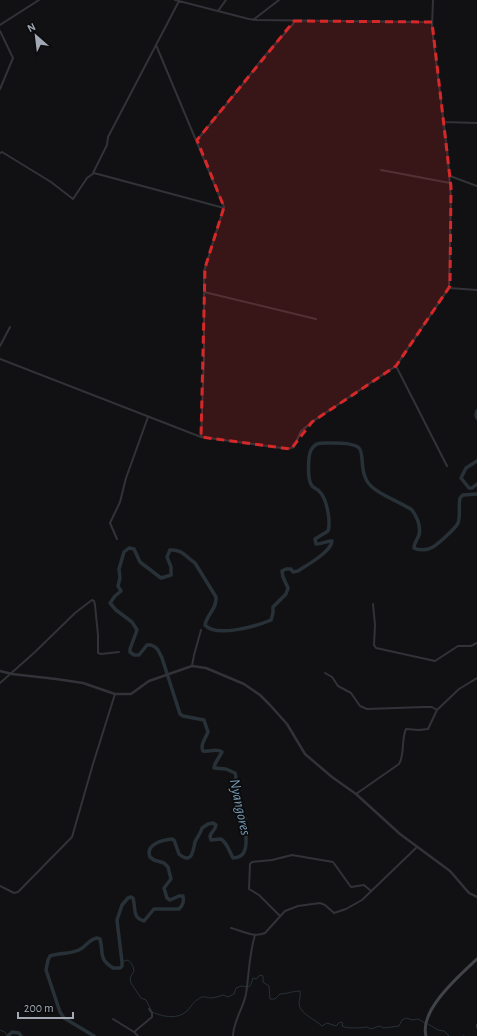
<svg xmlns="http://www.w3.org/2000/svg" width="477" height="1036" viewBox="0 0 477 1036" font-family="'Alegreya Sans',sans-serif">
<rect width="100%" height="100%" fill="#111113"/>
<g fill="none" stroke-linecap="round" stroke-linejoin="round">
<path stroke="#273137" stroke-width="1" d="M 122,962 L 127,960 C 132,962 133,966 134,971 L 130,978 L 131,983 L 141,998 L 146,1000 L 152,1012 C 164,1017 178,1020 188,1010 C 192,1005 195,1000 202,997 C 206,996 207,998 211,998 C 215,998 219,996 223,995 L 228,997 L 234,994 L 236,988 L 241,986 L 249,987 L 251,984 L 253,978 L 256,979 L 260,975 L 263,976 L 263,982 L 269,986 L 270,999 L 275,999 L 280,994 C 287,994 292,991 300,991 C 301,996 299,1000 299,1004 C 301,1015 315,1019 322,1026 L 327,1023 L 336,1026 L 340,1022 L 343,1023 L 342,1026 C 347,1029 362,1028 367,1027 L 371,1029 L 379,1026 L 384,1028 L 399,1026 L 402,1020 L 406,1018 L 413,1020 L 418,1019 L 425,1023
M 428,1024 L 438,1030 L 444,1031 L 449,1036
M 0,1030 L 5,1032 L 7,1036
M 463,1036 L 464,1036"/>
<path stroke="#273137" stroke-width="3.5" d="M 477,411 L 476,415 L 477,418
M 477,461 L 466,468 L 461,478 L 469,488 L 472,488 L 477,484
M 8,1036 L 12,1032 L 19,1033 L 21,1036
M 94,1036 L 64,1018 L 60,1012 L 46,970 L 48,960 L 50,956 C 59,953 70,954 79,950 C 86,947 89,939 97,938 L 100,939 C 104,954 98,958 113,968 L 120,968 L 122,966 L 122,962 L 117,920 L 122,905 L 128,898 L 131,897 L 133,898 C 136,908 132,918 144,921 L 154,909 L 179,909 C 183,905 184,902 183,896 L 179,896 L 170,900 L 167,898 L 164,888 L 171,879 L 168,867 L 164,863 L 154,860 L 150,857 C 145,844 163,840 172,839 L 174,840 L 179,854 C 192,865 193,851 195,842 C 197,837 201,833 202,828 L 208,824 L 213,823 L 216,825 C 215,831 212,831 210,836 L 211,840 L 221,839 C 228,844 229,851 233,858 C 253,858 244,830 245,818 C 236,811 236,796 235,785 C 235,780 237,777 235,773 L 226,769 L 214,768 L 215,764 L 222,752 C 216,748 210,752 203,751 C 200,745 205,739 208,732 L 204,720 L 183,716 L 180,714 L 162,658 L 158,650 L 155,647 L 151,645 L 147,645 L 139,655 L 134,655 L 130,652 L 130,649 L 137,630 L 132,622 L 116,610 L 110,603 L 115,596 L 121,591 L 118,586 L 120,578 L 119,569 L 124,552 L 129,548 L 134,549 L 140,562 L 161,578 L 171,575 L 171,567 L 167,557 L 170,550 C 182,549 186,557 195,563 L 216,597 C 217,609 207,614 205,625 C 216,638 257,626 271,620 L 273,613 L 273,607 L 286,594 L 288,588 L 283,577 L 282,571 L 286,569 L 291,569 L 293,572 L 298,571 C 307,565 331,552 332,541 C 327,541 322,544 316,544 L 315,539 L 328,531 C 331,522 327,498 319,491 C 317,489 314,488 312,486 C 307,480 308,456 311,450 C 315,443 319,443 326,443 C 334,443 354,442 359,448 C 365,453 358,475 372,487 C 382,496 400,502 412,510 C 417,517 421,526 419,535 C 417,540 414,543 414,548 C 419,551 428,550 433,547 C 438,544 456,528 458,523 C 461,515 458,506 460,498 L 463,495 L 477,494"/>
<path stroke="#323338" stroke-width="2" d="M 175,0 L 249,19 L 257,20 L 432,22
M 218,11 L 226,0
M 253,20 L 279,0
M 0,25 L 39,0
M 0,31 L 13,58 L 0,89
M 156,45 L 224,207 L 204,271 L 204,356 L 201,437
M 444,122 L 477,123
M 197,140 L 239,89 L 262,59 L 293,24 L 294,21
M 0,153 L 2,152 L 51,182 L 73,199 L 87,178 L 94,173 L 224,208
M 381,170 L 450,183
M 93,173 L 107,145 L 108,137 L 179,1
M 450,176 L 477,186
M 449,288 L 477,290
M 204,292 L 316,319
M 0,346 L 10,327
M 0,359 L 201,437 L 288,449 L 294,447 L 301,431 L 312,422 L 396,366 L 449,288 L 451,198 L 447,148 L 432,28 L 433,0
M 396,366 L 447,466
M 117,539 L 110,523 L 120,502 L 126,478 L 148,417
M 373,604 L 375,625 L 374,645 L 376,648 L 435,661 L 458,646 L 471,646 L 477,643
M 192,666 L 194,655 L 201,630
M 325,673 L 332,677 L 338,686 L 351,693 L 360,706 L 367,709 L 424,707 L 432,707 L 437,710
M 0,683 L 35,652 L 75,613 L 92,600 L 94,601 L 95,605 L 98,635 L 98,653 L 101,654 L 119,652
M 356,794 L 399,764 C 405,754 401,740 406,729 L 419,730 L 428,729 L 437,710 L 459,689 L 477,678
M 0,886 L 14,893 L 18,892 L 72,837 L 93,764 L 115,694
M 280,916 L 259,895 L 249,889 L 250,864 L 252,862 L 272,860 L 292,855 L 333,862 L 351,887 L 364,885 L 371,891
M 231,928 C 243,931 254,938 265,933 L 285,911 L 298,906 L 320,903 L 325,905 L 334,913 L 346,909 L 362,900 L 417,847
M 113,1019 L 134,1032 L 138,1036
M 477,1027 L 477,1025
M 134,1032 L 152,1017 L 152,1013 L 149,1009
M 233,1036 C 233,1022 243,1009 246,994 C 249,975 249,954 255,935"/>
<path stroke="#323338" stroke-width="2.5" d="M 0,671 L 12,674 L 56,679 L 83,683 L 115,694 L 131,694 L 149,681 L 192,666 L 206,668 L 244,684 L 260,695 L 270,705 L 287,724 L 305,754 L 332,777 L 356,794 L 400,834 L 450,871 L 469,893 L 477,897"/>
<path stroke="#404348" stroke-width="3" d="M 426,1036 C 419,1010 460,975 477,959"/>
</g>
<path fill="#d62828" fill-opacity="0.2" stroke="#d62828" stroke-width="3" stroke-dasharray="8 5" stroke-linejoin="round" d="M 294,21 L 432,22 L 451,187 L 450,286 L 396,366 L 312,422 L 291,449 L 201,437 L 205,268 L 224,207 L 197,140 Z"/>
<g text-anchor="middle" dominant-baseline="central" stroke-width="3.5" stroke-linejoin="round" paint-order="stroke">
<g font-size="15" font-style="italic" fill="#769ab2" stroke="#0c0c0e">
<text transform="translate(240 807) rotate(78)">Nyangores</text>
</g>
</g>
<g transform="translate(36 36) rotate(332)" stroke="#0c0c0e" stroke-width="3" paint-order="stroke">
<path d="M0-3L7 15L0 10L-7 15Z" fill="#a2a9b4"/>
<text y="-6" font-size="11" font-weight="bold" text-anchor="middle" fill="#a2a9b4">N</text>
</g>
<path d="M18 1012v6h55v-6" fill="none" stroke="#a2a9b4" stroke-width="2"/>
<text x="24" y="1012" font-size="12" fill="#a2a9b4" stroke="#0c0c0e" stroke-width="3" paint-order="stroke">200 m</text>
</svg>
